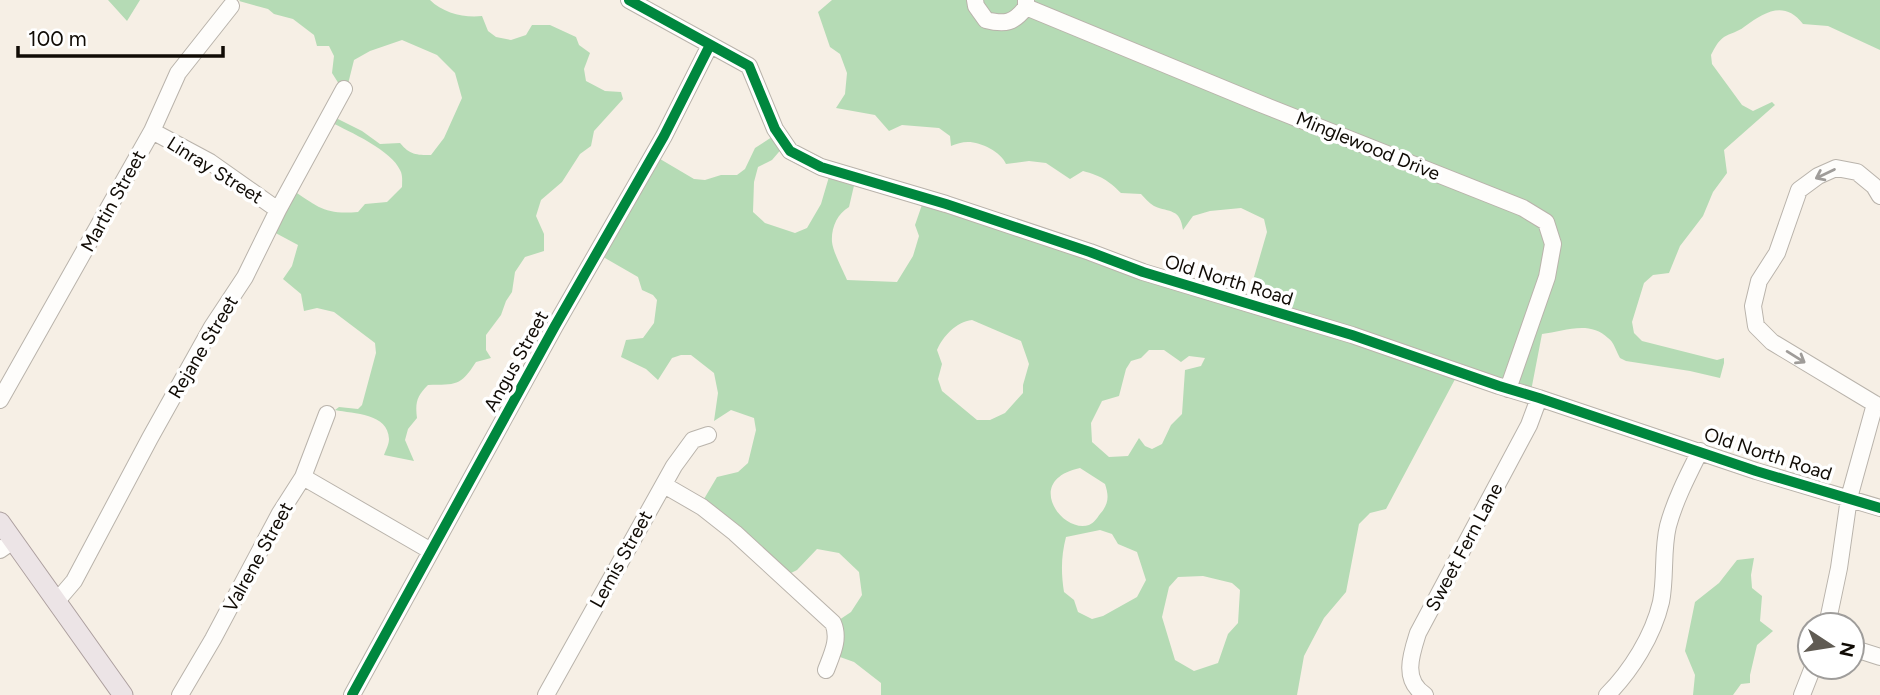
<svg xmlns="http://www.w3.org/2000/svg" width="1880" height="695" viewBox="0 0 1880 695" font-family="Figtree,sans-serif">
<rect width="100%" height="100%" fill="#f6efe5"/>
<path fill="#b5dbb5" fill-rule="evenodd" d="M 108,0 L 140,0 L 127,21 Z
M 240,0 L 430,0 C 443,13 464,18 482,16 L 488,31 L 496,37 L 511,40 L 526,35 L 532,25 L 550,25 L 576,37 L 579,45 L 590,53 L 584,69 L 586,81 L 605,91 L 621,92 L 623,99 L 594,131 L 591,146 L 580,154 L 562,182 L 541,200 L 536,216 L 544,234 L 544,251 L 525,257 L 515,272 L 512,292 L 506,301 L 501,315 L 486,335 L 486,350 L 491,358 L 476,362 C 460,387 456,384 428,385 C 417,396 415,402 417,418 L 408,429 L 405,440 L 414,461 L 384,455 C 386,450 389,444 389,439 C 388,413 354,414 335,410 L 339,407 L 358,409 L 362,405 L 376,353 L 375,343 L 334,312 L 317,308 L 304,311 L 301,294 L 283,279 L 292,266 L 298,245 L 270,230 L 291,189 C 318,207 325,215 358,212 L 365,204 L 387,202 L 402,187 C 402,182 403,175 400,170 C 392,151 349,131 330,122 L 332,116 L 362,131 L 380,144 L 400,143 C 410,155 416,155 431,155 L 444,138 L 462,98 L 455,73 L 437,55 L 402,40 L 370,51 L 354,60 L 347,88 L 344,92 L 332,73 L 334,56 L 329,46 L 317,46 L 314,35 L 293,19 L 274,14 L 268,9 L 239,1 Z
M 832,0 L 1880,0 L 1880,50 L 1828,26 L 1803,24 C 1784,0 1765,12 1744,27 C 1738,32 1730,33 1724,37 C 1718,41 1714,49 1711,55 L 1712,64 L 1742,105 L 1753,111 L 1772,102 L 1775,105 L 1724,150 L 1727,173 L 1713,192 L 1703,216 L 1680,246 L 1669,273 L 1653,275 L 1644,283 L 1632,322 L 1634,333 L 1642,341 L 1717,360 L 1724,358 L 1724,363 L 1720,378 L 1690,371 L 1626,361 L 1620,358 C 1616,351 1614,342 1608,338 C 1590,320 1564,331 1542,334 L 1531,391 L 1461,368 L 1386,509 L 1370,513 L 1359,524 L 1346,592 L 1324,618 L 1304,656 L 1297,695 L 881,695 L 881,683 L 854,662 L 826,652 L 833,624 L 851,612 L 862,595 L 859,572 L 839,553 L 817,549 L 797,570 L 785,576 L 701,504 L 717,477 L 738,472 L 748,463 L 756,430 L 754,418 L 731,410 L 714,421 L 718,393 L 714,373 L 691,355 L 681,355 L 672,358 L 658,380 L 646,369 L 621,357 L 626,340 L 643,338 L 654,323 L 657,300 L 653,295 L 642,290 L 638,277 L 598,254 L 655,156 L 694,179 L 705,180 L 721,175 L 737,175 L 745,169 L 755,148 L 778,133 L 784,146 L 772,160 L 758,167 L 754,182 L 753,212 L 765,223 L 795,233 L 807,228 L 821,204 L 831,170 L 856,177 L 849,207 C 837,214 831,228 832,242 C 833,252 843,270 847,280 L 897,282 L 913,256 L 919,236 L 915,225 L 924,199 L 1247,301 L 1267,232 L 1264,219 L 1241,208 L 1210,211 L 1193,216 L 1183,230 C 1180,208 1170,213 1154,206 C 1149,203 1145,198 1141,194 L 1121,193 C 1108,180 1101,176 1083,171 L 1070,179 L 1046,163 L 1029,161 L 1006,164 C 1001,152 981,142 968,142 C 962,142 956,144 951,146 L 950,136 L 939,128 L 902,125 L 889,131 L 875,115 L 836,108 L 845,94 L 847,73 L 840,54 L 830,47 L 818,12 ZM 972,320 L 1021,341 L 1029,364 L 1023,385 L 1023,393 L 1005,413 L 990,420 L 977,420 L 942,391 L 938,379 L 942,364 L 937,350 C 943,336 956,322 972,320 ZM 1149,350 L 1164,350 L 1181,362 L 1189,356 L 1205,358 L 1201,366 L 1185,370 L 1182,414 L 1171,425 L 1162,444 L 1152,449 L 1145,446 L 1139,438 L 1128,456 L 1109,457 L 1092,442 L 1091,423 L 1102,401 L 1119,396 L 1126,369 L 1131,361 L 1141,358 ZM 1080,468 L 1105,484 C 1109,496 1109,504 1100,514 C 1097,518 1094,523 1089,525 C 1062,534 1023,480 1080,468 ZM 1100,530 L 1112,534 L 1118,544 L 1137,552 L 1146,580 L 1137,597 L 1103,616 L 1092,619 L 1078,612 L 1074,600 L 1064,592 C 1061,573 1061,556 1066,537 ZM 1203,576 L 1232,583 L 1240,590 L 1238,623 L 1228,634 L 1218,663 L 1194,671 L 1175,660 L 1162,617 L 1169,587 L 1178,577 Z
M 1754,558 L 1751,575 L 1752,588 L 1762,596 L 1760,621 L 1773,631 L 1757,645 L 1750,675 L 1750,683 L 1741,684 L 1733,695 L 1693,695 L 1695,675 L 1685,651 L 1695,602 L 1719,583 L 1737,560 Z"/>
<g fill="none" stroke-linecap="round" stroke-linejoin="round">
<g stroke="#b9b3ab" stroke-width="18">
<path id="minor" d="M 629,0 L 749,66 L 775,129 L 790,151 L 821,167 L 946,204 L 1090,252 L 1143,272 L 1352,335 L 1499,386 L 1539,398 L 1756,471 L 1880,508
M 975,0 L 976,6 L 986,20 C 1005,25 1014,23 1026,7 L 1026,0
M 1026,7 L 1261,104 L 1523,208 L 1546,222 L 1553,244 L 1547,277 L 1508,389
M 152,131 L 210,162 L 278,210
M 0,400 L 152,131 L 178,73 L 231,6
M 1875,404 L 1772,342 L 1756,326 L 1753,306 L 1759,281 L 1777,253 L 1799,190 L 1818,176 L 1836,168 L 1857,172 L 1874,186 L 1880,196
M 303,477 L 431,551
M 664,485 L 702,507 L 735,533 L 833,623 C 840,639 832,654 826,670
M 0,550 L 13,541
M 56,602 L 74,581 L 150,438 L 212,327 L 245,277 L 278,210 L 344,89
M 1827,625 L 1839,568 L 1849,498 L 1875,404
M 1852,648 L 1880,657
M 180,695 L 213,639 L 280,513 L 303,477 L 327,414
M 352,695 L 555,326 L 664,136 L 710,45
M 546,695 L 674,466 L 693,440 L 708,435
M 1425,695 C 1402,680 1411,655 1418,633 L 1529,425 L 1539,398
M 1607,695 C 1631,671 1653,636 1661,602 C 1666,577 1662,551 1668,526 C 1675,500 1688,475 1700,451
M 1802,695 L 1813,667"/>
</g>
<g stroke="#ac9f9e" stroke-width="21">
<path id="major" d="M 0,522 L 123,695"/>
</g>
<use href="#minor" stroke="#fefdfb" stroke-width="16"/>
<use href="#major" stroke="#ece4e6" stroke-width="19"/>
<g stroke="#fff" stroke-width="15">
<path id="cycleway" d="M 629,0 L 749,66 L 775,129 L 790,151 L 821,167 L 946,204 L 1090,252 L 1143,272 L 1352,335 L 1499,386 L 1539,398 L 1756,471 L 1880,508
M 352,695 L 555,326 L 664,136 L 710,45"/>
</g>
<use href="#cycleway" stroke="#00873e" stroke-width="10"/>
</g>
<defs><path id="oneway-shaft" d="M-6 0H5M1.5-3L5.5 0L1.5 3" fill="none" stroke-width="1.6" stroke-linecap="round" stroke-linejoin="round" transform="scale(1.75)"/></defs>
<g stroke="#9f9c99">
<use href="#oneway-shaft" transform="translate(1825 174) rotate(154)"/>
<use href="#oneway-shaft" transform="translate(1796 357) rotate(32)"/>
</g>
<g text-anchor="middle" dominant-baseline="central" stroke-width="7" stroke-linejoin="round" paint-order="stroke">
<g font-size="19" fill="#100b05" stroke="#fff">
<text transform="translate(1368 146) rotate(22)">Minglewood Drive</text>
<text transform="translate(215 170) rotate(32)">Linray Street</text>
<text transform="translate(113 201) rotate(-61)">Martin Street</text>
<text transform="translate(1229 280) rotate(17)">Old North Road</text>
<text transform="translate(203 347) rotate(-59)">Rejane Street</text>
<text transform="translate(516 361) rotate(-61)">Angus Street</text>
<text transform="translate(1768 454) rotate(18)">Old North Road</text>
<text transform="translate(1464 547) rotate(-62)">Sweet Fern Lane</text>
<text transform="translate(258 557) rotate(-61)">Valrene Street</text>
<text transform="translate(621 559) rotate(-61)">Lemis Street</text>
</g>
</g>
<g transform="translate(1831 646) rotate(102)"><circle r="33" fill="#ffffff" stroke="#9f9d9b" stroke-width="2"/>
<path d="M0-5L12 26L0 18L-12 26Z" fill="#605b53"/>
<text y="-10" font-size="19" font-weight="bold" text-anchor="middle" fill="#100b05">N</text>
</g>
<path d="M18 46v10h205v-10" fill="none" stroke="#100b05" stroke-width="3.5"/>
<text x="28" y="46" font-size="21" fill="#100b05" stroke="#ffffff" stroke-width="5" paint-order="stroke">100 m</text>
</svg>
